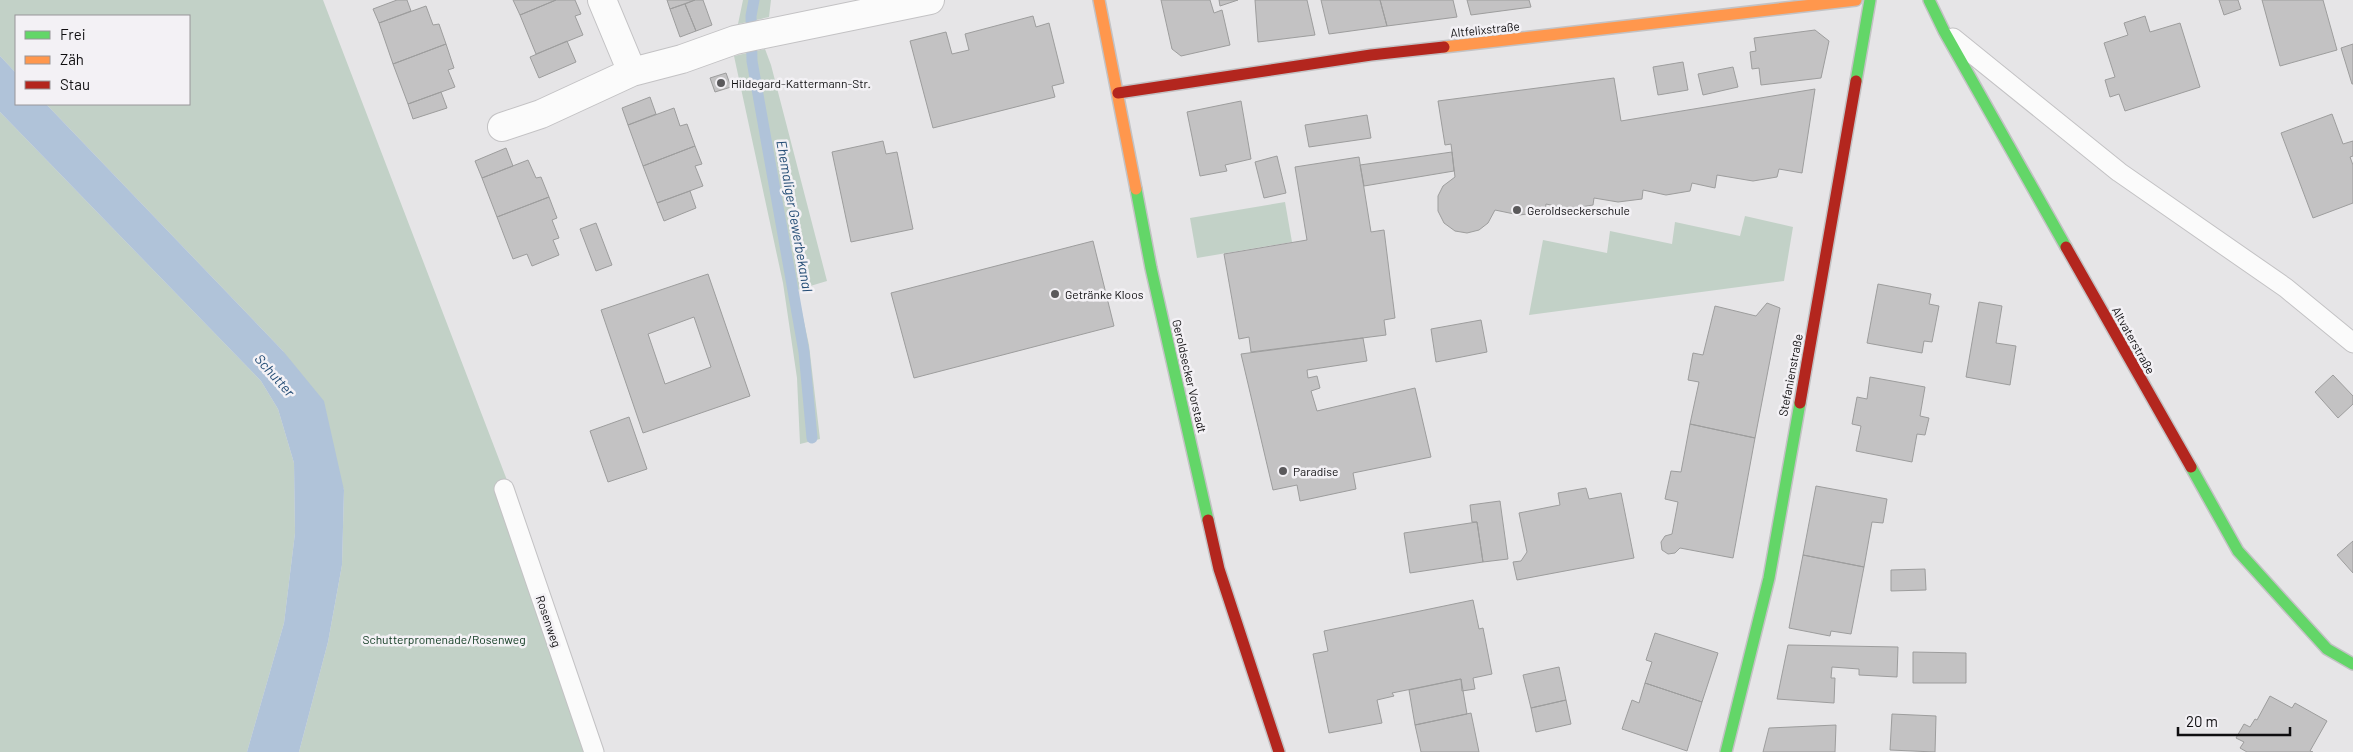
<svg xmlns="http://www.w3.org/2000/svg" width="2353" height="752" viewBox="0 0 2353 752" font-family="Barlow,sans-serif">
<rect width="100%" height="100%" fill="#e6e5e7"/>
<path fill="#c2d1c7" d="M 0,0 L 323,0 L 520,514 L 603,752 L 299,752 L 328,642 L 342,565 L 344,490 L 283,351 L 46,104 L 189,104 L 189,16 L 16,16 L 16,73 L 0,56 Z
M 743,0 L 771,0 L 769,17 L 738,24 Z
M 765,49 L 771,65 L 827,281 L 797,290 L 809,345 L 820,439 L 800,444 L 797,378 L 783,283 L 734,56 Z
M 0,112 L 261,381 L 278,409 L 294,463 L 295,533 L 284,623 L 247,752 L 0,752 Z
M 1285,202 L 1292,242 L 1197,258 L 1190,218 Z
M 1745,216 L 1793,227 L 1784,281 L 1529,315 L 1543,240 L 1607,253 L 1610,231 L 1672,244 L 1675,222 L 1740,236 Z"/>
<path fill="#b0c3d9" d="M 0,56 L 16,73 L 16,104 L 46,104 L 283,351 L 324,401 L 344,490 L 342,565 L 328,642 L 299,752 L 247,752 L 284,623 L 295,533 L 294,463 L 278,409 L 261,381 L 0,112 Z"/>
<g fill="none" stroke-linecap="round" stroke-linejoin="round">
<path stroke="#b0c3d9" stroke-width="11" d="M 754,0 L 751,16 L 752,61 L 804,352 L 812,438"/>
</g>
<path fill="#c3c2c3" stroke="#9d9d9d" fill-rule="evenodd" d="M 397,0 L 407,0 L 411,11 L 379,23 L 373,9 Z
M 513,0 L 556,0 L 520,15 Z
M 556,0 L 575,0 L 581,14 L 575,16 L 583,35 L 536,54 L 520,15 Z
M 667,0 L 695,0 L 670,9 Z
M 695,0 L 703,0 L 712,25 L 696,31 L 685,4 Z
M 1161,0 L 1210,0 L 1214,13 L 1222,10 L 1230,45 L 1181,56 L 1172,49 Z
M 1219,0 L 1238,0 L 1220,6 Z
M 1255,0 L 1307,0 L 1315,35 L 1258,42 Z
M 1321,0 L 1380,0 L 1387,26 L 1329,34 Z
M 1380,0 L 1453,0 L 1457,17 L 1387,26 Z
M 1467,0 L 1529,0 L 1531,7 L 1471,15 Z
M 2219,0 L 2238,0 L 2241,9 L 2224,15 Z
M 2262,0 L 2323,0 L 2337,50 L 2280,66 Z
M 685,4 L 696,31 L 680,37 L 670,9 Z
M 426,6 L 433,25 L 439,24 L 446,44 L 393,64 L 379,23 Z
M 1033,16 L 1036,27 L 1049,23 L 1064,83 L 1052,86 L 1055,97 L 933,128 L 910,41 L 946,32 L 952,54 L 969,50 L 965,34 Z
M 2145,16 L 2150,32 L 2180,23 L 2200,87 L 2125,111 L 2119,94 L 2110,97 L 2105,80 L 2115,77 L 2104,43 L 2128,35 L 2124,23 Z
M 1815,30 L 1829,41 L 1821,78 L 1761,85 L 1759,68 L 1752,69 L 1750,52 L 1756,51 L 1754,38 Z
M 567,41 L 576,62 L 539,78 L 530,57 Z
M 446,44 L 454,68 L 448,70 L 455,87 L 408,104 L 393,64 Z
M 2353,44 L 2353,84 L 2352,84 L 2341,48 Z
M 1683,62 L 1688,90 L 1658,95 L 1653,67 Z
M 1733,67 L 1738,87 L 1703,95 L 1698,74 Z
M 726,73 L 731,87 L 715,92 L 710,78 Z
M 1614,78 L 1621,121 L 1815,89 L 1802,173 L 1779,169 L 1777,177 L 1753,181 L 1717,175 L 1715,188 L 1692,183 L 1690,191 L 1666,195 L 1643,190 L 1642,199 L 1618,202 L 1594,198 L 1593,205 L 1569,209 L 1546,204 L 1545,212 L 1519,215 L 1495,210 L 1488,223 L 1479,230 L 1467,233 L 1455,231 L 1444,223 L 1438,211 L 1438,196 L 1443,186 L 1455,177 L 1451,144 L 1445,145 L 1438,101 Z
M 441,92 L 447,108 L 413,119 L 408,104 Z
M 650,97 L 656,114 L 628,125 L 622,108 Z
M 1241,101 L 1251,159 L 1225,165 L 1227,171 L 1200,176 L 1187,112 Z
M 674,108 L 680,126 L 687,124 L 695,146 L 643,166 L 628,125 Z
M 2332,114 L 2343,144 L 2353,141 L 2353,156 L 2350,157 L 2353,165 L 2353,203 L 2313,218 L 2281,133 Z
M 1367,115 L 1371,138 L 1309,147 L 1305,125 Z
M 883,141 L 886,154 L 897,152 L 913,229 L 851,242 L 832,152 Z
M 695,146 L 702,164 L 695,166 L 703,186 L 657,203 L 643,166 Z
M 506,148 L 513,166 L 482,178 L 475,161 Z
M 1452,152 L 1454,171 L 1364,186 L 1360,165 Z
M 1277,156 L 1286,193 L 1264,198 L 1255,162 Z
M 1359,157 L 1371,232 L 1384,230 L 1395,318 L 1384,320 L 1386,335 L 1251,352 L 1249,337 L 1239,339 L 1224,254 L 1307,240 L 1295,167 Z
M 528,160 L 536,178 L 541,177 L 549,197 L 497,217 L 482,178 Z
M 690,191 L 696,208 L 664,221 L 657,203 Z
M 549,197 L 557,218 L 552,220 L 559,238 L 553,240 L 559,255 L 532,266 L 527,254 L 513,259 L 497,217 Z
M 596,223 L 612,265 L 596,271 L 580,229 Z
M 1093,241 L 1114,326 L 914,378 L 891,293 Z
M 708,274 L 750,396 L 643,433 L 601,310 ZM 694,317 L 711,367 L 665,384 L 648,334 Z
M 1878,284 L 1931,294 L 1929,304 L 1939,306 L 1932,342 L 1924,341 L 1922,353 L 1867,343 Z
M 1979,302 L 2002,306 L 1996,343 L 2016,346 L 2010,385 L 1966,377 Z
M 1767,303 L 1780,308 L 1755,438 L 1690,424 L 1699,382 L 1688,380 L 1693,353 L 1703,355 L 1715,306 L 1756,316 Z
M 1481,320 L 1487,352 L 1436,362 L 1431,329 Z
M 1363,338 L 1367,361 L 1307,370 L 1308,378 L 1317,376 L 1320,388 L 1311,391 L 1317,411 L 1415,388 L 1431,457 L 1353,473 L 1356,489 L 1300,501 L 1297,485 L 1273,490 L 1241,354 Z
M 2333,375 L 2353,396 L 2353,404 L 2338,418 L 2315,392 Z
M 1870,377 L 1925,387 L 1920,416 L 1929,418 L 1925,435 L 1917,434 L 1912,462 L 1856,451 L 1861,426 L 1852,424 L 1857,397 L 1867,399 Z
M 629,417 L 647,469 L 608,482 L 590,431 Z
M 1690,424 L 1755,438 L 1733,558 L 1680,548 L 1675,553 L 1668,554 L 1662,550 L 1661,542 L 1665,536 L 1672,534 L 1678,502 L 1665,499 L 1671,471 L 1681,472 Z
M 1816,486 L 1887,499 L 1883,523 L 1872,522 L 1864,567 L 1803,555 Z
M 1586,488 L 1589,499 L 1621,493 L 1634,558 L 1517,580 L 1513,562 L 1521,561 L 1527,552 L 1519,513 L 1560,505 L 1558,493 Z
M 1500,501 L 1508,559 L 1483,562 L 1477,522 L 1472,522 L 1470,505 Z
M 1477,522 L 1483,562 L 1410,573 L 1404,533 Z
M 2353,541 L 2353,573 L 2337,555 Z
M 1803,555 L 1864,567 L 1851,634 L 1831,631 L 1830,636 L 1789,628 Z
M 1925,569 L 1926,590 L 1891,591 L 1891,570 Z
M 1473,600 L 1479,629 L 1483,628 L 1492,674 L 1473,678 L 1475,689 L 1462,691 L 1461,679 L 1392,693 L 1394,696 L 1377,700 L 1382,723 L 1329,733 L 1313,654 L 1328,651 L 1324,631 Z
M 1655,633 L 1718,653 L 1702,702 L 1645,683 L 1652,662 L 1646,660 Z
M 1788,645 L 1898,647 L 1897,677 L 1859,675 L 1859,669 L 1832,667 L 1831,678 L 1835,678 L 1834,703 L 1777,699 Z
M 1913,652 L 1966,653 L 1966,683 L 1913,683 Z
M 1559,667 L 1566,700 L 1531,708 L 1523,675 Z
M 1461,679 L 1467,714 L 1415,725 L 1409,690 Z
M 1645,683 L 1702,702 L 1687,751 L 1622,729 L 1632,700 L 1639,703 Z
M 2270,696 L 2292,708 L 2295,703 L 2327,721 L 2310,751 L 2313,752 L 2247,752 L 2240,748 L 2244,742 L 2236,738 L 2244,724 L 2250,727 L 2255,719 L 2257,720 Z
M 1566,700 L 1571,724 L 1536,732 L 1531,708 Z
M 1471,713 L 1479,752 L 1421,752 L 1415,725 Z
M 1892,714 L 1936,716 L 1935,752 L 1890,750 Z
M 1836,725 L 1835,752 L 1763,752 L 1769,728 Z"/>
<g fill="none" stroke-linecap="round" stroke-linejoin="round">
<g stroke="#c3c2c4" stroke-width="21">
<path id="lane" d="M 1953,38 L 2119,172 L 2286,288 L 2353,343
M 504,489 L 594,752"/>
</g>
<g stroke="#c3c2c4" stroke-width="30">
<path id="street" d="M 602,0 L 632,72 L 682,59 L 735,40 L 930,0
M 502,127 L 541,114 L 632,72"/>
</g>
<g stroke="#c3c2c4" stroke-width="14">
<path id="fast" d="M 1929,0 L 1944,31 L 2066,247
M 1856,81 L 1870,0
M 1136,189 L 1151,268 L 1208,520
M 2191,467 L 2238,551 L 2327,649 L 2353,664
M 1726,752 L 1769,578 L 1800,403"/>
</g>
<g stroke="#c3c2c4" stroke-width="14">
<path id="slow" d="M 1099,0 L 1136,189
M 1444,47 L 1856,0"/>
</g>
<g stroke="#c3c2c4" stroke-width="14">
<path id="jam" d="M 1118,93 L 1371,55 L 1444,47
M 2066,247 L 2191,467
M 1800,403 L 1856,81
M 1208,520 L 1219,569 L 1279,752"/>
</g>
<use href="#lane" stroke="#fbfbfb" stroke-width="19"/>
<use href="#street" stroke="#fbfbfb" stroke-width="28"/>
<use href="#fast" stroke="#63d668" stroke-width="11"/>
<use href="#slow" stroke="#ff974d" stroke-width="11"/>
<use href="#jam" stroke="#b3261e" stroke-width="11"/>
</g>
<g fill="#5a595b" stroke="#f3f1f5" stroke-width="2">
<circle cx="721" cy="83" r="5"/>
<circle cx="1517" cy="210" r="5"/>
<circle cx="1055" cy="294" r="5"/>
<circle cx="1283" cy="471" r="5"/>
</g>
<g text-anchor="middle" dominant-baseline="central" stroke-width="5" stroke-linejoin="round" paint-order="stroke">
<g font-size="12" fill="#0f0e10" stroke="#f3f1f5">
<text transform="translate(1485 29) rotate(-6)">Altfelixstraße</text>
<text transform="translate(2134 340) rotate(61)">Altvaterstraße</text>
<text transform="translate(1790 375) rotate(-79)">Stefanienstraße</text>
<text transform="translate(1190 376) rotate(77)">Geroldsecker Vorstadt</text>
<text transform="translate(549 621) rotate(71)">Rosenweg</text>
</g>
<g font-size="12" fill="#0f0e10" stroke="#f3f1f5" text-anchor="start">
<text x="731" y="83">Hildegard-Kattermann-Str.</text>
<text x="1527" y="210">Geroldseckerschule</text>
<text x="1065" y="294">Getränke Kloos</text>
<text x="1293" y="471">Paradise</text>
</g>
<g font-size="12" fill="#0a361c" stroke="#f3f1f5">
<text x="444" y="639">Schutterpromenade/Rosenweg</text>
</g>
<g font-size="14" font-style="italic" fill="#224b74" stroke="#f3f1f5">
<text transform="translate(795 216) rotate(80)">Ehemaliger Gewerbekanal</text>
<text transform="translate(275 375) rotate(48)">Schutter</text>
</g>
</g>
<rect x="15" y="15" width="175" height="90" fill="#f3f1f5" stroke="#989699"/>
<rect x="25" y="31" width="25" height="8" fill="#63d668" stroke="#989699"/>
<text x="60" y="40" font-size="15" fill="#0f0e10">Frei</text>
<rect x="25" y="56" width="25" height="8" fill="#ff974d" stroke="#989699"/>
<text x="60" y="65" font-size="15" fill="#0f0e10">Zäh</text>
<rect x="25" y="81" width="25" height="8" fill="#b3261e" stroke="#989699"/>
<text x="60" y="90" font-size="15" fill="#0f0e10">Stau</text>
<path d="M2178 727v8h112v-8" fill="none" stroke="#0f0e10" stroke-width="2.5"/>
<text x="2186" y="727" font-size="15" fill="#0f0e10" stroke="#f3f1f5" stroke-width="4" paint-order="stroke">20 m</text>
</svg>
